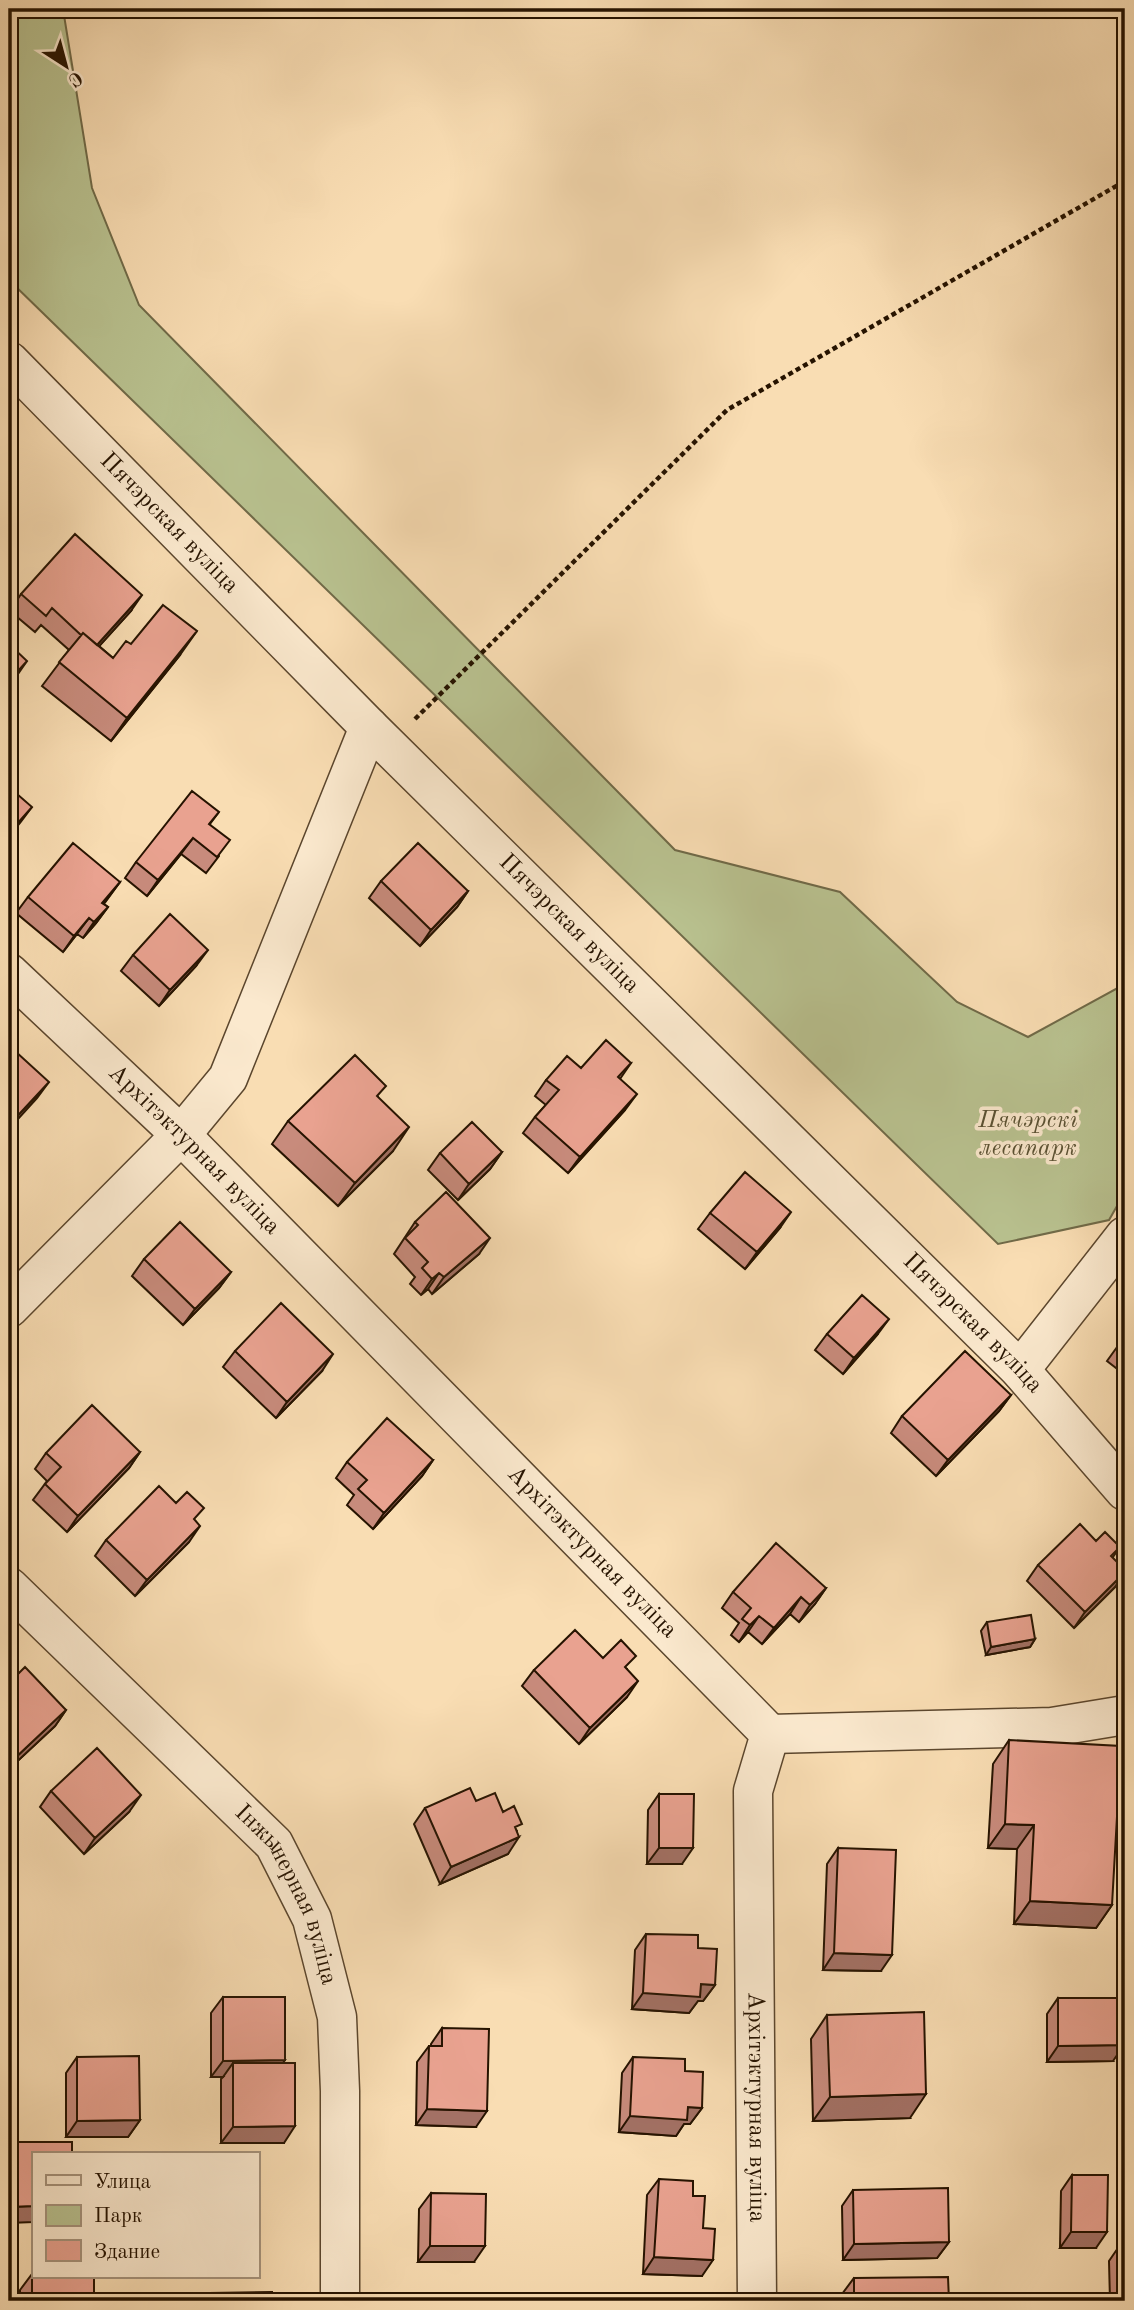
<svg xmlns="http://www.w3.org/2000/svg" width="1134" height="2310" viewBox="0 0 1134 2310" font-family="'Old Standard TT',serif">
<rect width="100%" height="100%" fill="#f9ddb3"/>
<filter id="stains"><feTurbulence type="fractalNoise" baseFrequency=".00286" numOctaves="4"/><feColorMatrix values="0 0 0 0 .2 0 0 0 0 .09 0 0 0 0 .02 0 0 0 .5 -.17"/></filter>
<radialGradient id="worn" r=".72"><stop offset=".6" stop-color="#630" stop-opacity="0"/><stop offset="1" stop-color="#630" stop-opacity=".3"/></radialGradient>
<path fill="#b9c290" stroke="#706a48" stroke-width="2" d="M 9,9 L 63,9 L 92,188 L 139,305 L 675,850 L 840,892 L 957,1002 L 1028,1037 L 1125,984 L 1125,1192 L 1109,1220 L 998,1244 L 9,280 Z"/>
<g fill="none" stroke-linecap="round" stroke-linejoin="round">
<g stroke="#5b462d" stroke-width="41">
<g id="minor">
<path id="s1" d="M 9,361 L 369,727 L 1020,1370 L 1125,1491"/>
<path id="s2" d="M 9,973 L 181,1135 L 770,1734 L 753,1791 L 757,2301"/>
<path d="M 9,1308 L 181,1135 L 228,1078 L 369,727"/>
<path d="M 1020,1370 L 1125,1236"/>
<path id="s3" d="M 9,1587 L 274,1844 L 312,1919 L 337,2017 L 340,2091 L 340,2301"/>
<path d="M 770,1734 L 1052,1727 L 1125,1715"/>
</g>
</g>
<path stroke="#261300" stroke-width="4.5" stroke-dasharray="5 3.5" stroke-linecap="butt" d="M 415,719 L 727,410 L 1125,181"/>
<use href="#minor" stroke="#fbe9ce" stroke-width="38"/>
</g>
<path fill="#c88b7c" stroke="#261300" stroke-width="2" d="M 21,594 L 131,611 L 99,646 L 113,658 L 131,644 L 180,655 L 111,741 L 42,686 L 69,650 L 41,625 L 35,632 L 10,611 Z
M 219,812 L 210,824 L 219,856 L 206,873 L 181,854 L 147,896 L 125,878 L 136,862 Z
M 381,881 L 468,891 L 457,907 L 420,946 L 369,898 Z
M 120,882 L 104,904 L 108,907 L 96,923 L 83,938 L 77,934 L 63,952 L 16,913 L 28,897 Z
M 133,955 L 196,966 L 159,1006 L 121,971 Z
M 631,1063 L 620,1079 L 625,1110 L 568,1173 L 523,1133 L 535,1117 L 546,1105 L 535,1096 L 546,1080 L 581,1068 Z
M 378,1097 L 393,1151 L 338,1206 L 272,1144 L 288,1121 Z
M 502,1152 L 490,1169 L 458,1200 L 428,1170 L 440,1153 Z
M 710,1213 L 780,1228 L 745,1269 L 698,1229 Z
M 415,1222 L 479,1254 L 432,1294 L 428,1289 L 421,1295 L 410,1284 L 415,1277 L 394,1254 Z
M 144,1259 L 231,1272 L 219,1288 L 183,1325 L 132,1276 Z
M 827,1334 L 877,1335 L 843,1374 L 815,1350 Z
M 1125,1336 L 1125,1375 L 1107,1361 Z
M 235,1351 L 322,1371 L 276,1418 L 223,1367 Z
M 1011,1395 L 999,1411 L 936,1476 L 891,1433 L 902,1416 Z
M 140,1452 L 129,1468 L 67,1532 L 33,1500 L 47,1481 L 35,1469 L 46,1453 Z
M 433,1460 L 422,1476 L 373,1529 L 347,1505 L 354,1495 L 336,1478 L 347,1462 Z
M 176,1503 L 195,1521 L 189,1542 L 135,1596 L 95,1556 L 106,1540 Z
M 1096,1541 L 1120,1547 L 1113,1557 L 1115,1587 L 1074,1628 L 1027,1581 L 1038,1565 Z
M 826,1588 L 815,1604 L 799,1622 L 790,1614 L 762,1644 L 748,1632 L 739,1642 L 731,1635 L 739,1623 L 722,1608 L 733,1592 Z
M 987,1622 L 1035,1639 L 1030,1647 L 986,1655 L 981,1631 Z
M 603,1658 L 627,1669 L 627,1697 L 579,1744 L 522,1686 L 534,1670 Z
M 9,1683 L 66,1710 L 55,1726 L 9,1769 Z
M 1009,1740 L 1112,1905 L 1096,1928 L 1014,1924 L 1017,1849 L 988,1848 L 993,1764 Z
M 51,1791 L 129,1812 L 84,1854 L 40,1807 Z
M 659,1794 L 682,1864 L 647,1864 L 648,1810 Z
M 476,1801 L 503,1812 L 517,1831 L 508,1854 L 440,1884 L 414,1824 L 425,1808 Z
M 838,1848 L 881,1971 L 823,1970 L 827,1864 Z
M 646,1934 L 698,1948 L 715,1985 L 703,2001 L 698,2001 L 689,2013 L 632,2009 L 635,1950 Z
M 223,1997 L 283,2063 L 284,2143 L 221,2143 L 221,2079 L 223,2077 L 211,2077 L 211,2013 Z
M 1058,1998 L 1113,2061 L 1047,2062 L 1047,2014 Z
M 827,2015 L 910,2118 L 813,2121 L 811,2039 Z
M 442,2028 L 476,2127 L 416,2125 L 417,2062 L 429,2046 L 431,2046 L 431,2044 Z
M 77,2057 L 140,2120 L 128,2137 L 66,2137 L 66,2073 Z
M 633,2057 L 685,2071 L 702,2108 L 690,2124 L 684,2124 L 676,2136 L 619,2132 L 622,2073 Z
M 10,2142 L 72,2154 L 9,2223 L 9,2144 Z
M 1072,2175 L 1096,2248 L 1060,2248 L 1061,2191 Z
M 659,2179 L 693,2196 L 703,2228 L 702,2276 L 643,2274 L 647,2195 Z
M 853,2190 L 949,2242 L 937,2258 L 843,2260 L 842,2206 Z
M 431,2193 L 474,2262 L 418,2262 L 419,2209 Z
M 1120,2245 L 1125,2301 L 1110,2301 L 1109,2261 Z
M 32,2274 L 94,2301 L 20,2301 L 20,2290 Z
M 854,2278 L 949,2301 L 842,2301 L 842,2294 Z
M 210,2293 L 272,2301 L 204,2301 Z"/>
<path fill="#a37165" stroke="#261300" stroke-width="2" d="M 142,595 L 131,611 L 84,663 L 95,647 Z
M 197,631 L 180,655 L 111,741 L 127,718 Z
M 27,661 L 16,677 L 9,685 L 9,681 Z
M 32,807 L 20,823 L 9,836 L 9,833 Z
M 193,838 L 181,854 L 147,896 L 158,880 Z
M 120,882 L 108,898 L 91,919 L 102,903 Z
M 468,891 L 457,907 L 420,946 L 431,930 Z
M 108,907 L 96,923 L 83,938 L 94,922 Z
M 89,918 L 77,934 L 63,952 L 74,936 Z
M 208,950 L 196,966 L 159,1006 L 170,990 Z
M 49,1082 L 37,1098 L 9,1129 L 9,1125 Z
M 637,1094 L 625,1110 L 568,1173 L 580,1157 Z
M 409,1127 L 393,1151 L 338,1206 L 355,1183 Z
M 502,1152 L 490,1169 L 458,1200 L 469,1184 Z
M 791,1212 L 780,1228 L 745,1269 L 757,1252 Z
M 490,1238 L 479,1254 L 432,1294 L 444,1277 Z
M 231,1272 L 219,1288 L 183,1325 L 195,1309 Z
M 439,1273 L 428,1289 L 421,1295 L 432,1279 Z
M 889,1319 L 877,1335 L 843,1374 L 854,1358 Z
M 333,1354 L 322,1371 L 276,1418 L 287,1402 Z
M 1011,1395 L 999,1411 L 936,1476 L 948,1460 Z
M 140,1452 L 129,1468 L 67,1532 L 78,1516 Z
M 433,1460 L 422,1476 L 373,1529 L 384,1513 Z
M 200,1526 L 189,1542 L 135,1596 L 147,1580 Z
M 1125,1572 L 1115,1587 L 1074,1628 L 1085,1612 Z
M 826,1588 L 815,1604 L 799,1622 L 810,1605 Z
M 801,1597 L 790,1614 L 762,1644 L 774,1628 Z
M 759,1616 L 748,1632 L 739,1642 L 750,1625 Z
M 1035,1639 L 1030,1647 L 986,1655 L 991,1647 Z
M 638,1681 L 627,1697 L 579,1744 L 590,1728 Z
M 66,1710 L 55,1726 L 9,1769 L 9,1766 L 14,1759 Z
M 141,1795 L 129,1812 L 84,1854 L 95,1838 Z
M 1005,1824 L 1034,1825 L 1017,1849 L 988,1848 Z
M 519,1837 L 508,1854 L 440,1884 L 451,1867 Z
M 659,1848 L 693,1848 L 682,1864 L 647,1864 Z
M 1030,1901 L 1112,1905 L 1096,1928 L 1014,1924 Z
M 834,1953 L 892,1955 L 881,1971 L 823,1970 Z
M 701,1984 L 715,1985 L 703,2001 L 698,2001 L 689,2013 L 632,2009 L 643,1993 Z
M 1124,2045 L 1113,2061 L 1047,2062 L 1058,2046 Z
M 285,2060 L 274,2077 L 233,2063 L 223,2077 L 211,2077 L 223,2061 Z
M 926,2094 L 910,2118 L 813,2121 L 830,2097 Z
M 688,2107 L 702,2108 L 690,2124 L 684,2124 L 676,2136 L 619,2132 L 630,2116 Z
M 427,2109 L 487,2111 L 476,2127 L 416,2125 Z
M 140,2120 L 128,2137 L 66,2137 L 77,2121 Z
M 295,2126 L 284,2143 L 221,2143 L 233,2127 Z
M 33,2206 L 33,2222 L 9,2223 L 9,2209 L 10,2207 Z
M 1071,2232 L 1107,2232 L 1096,2248 L 1060,2248 Z
M 949,2242 L 937,2258 L 843,2260 L 854,2244 Z
M 430,2246 L 485,2246 L 474,2262 L 418,2262 Z
M 654,2257 L 713,2260 L 702,2276 L 643,2274 Z"/>
<path fill="#e9a290" stroke="#261300" stroke-width="2" d="M 9,472 L 14,477 L 9,483 Z
M 75,534 L 142,595 L 97,645 L 83,633 L 81,635 L 52,608 L 46,616 L 21,594 Z
M 163,605 L 197,631 L 127,718 L 59,662 L 83,633 L 113,658 L 126,641 L 131,644 Z
M 9,644 L 27,661 L 9,681 Z
M 9,787 L 32,807 L 9,833 Z
M 192,791 L 219,812 L 209,824 L 230,840 L 217,857 L 193,838 L 158,880 L 136,862 Z
M 73,843 L 120,882 L 102,903 L 108,907 L 94,922 L 89,918 L 74,936 L 28,897 Z
M 418,843 L 468,891 L 431,930 L 381,881 Z
M 170,914 L 208,950 L 170,990 L 133,955 Z
M 606,1040 L 631,1063 L 618,1077 L 637,1094 L 580,1157 L 535,1117 L 559,1090 L 546,1080 L 567,1056 L 581,1068 Z
M 15,1051 L 49,1082 L 9,1125 L 9,1058 Z
M 355,1055 L 386,1086 L 377,1096 L 409,1127 L 355,1183 L 288,1121 Z
M 472,1122 L 502,1152 L 469,1184 L 440,1153 Z
M 745,1172 L 791,1212 L 757,1252 L 710,1213 Z
M 446,1192 L 490,1238 L 444,1277 L 439,1273 L 432,1279 L 422,1268 L 428,1262 L 405,1238 L 418,1225 L 415,1222 Z
M 180,1222 L 231,1272 L 195,1309 L 144,1259 Z
M 862,1295 L 889,1319 L 854,1358 L 827,1334 Z
M 281,1303 L 333,1354 L 287,1402 L 235,1351 Z
M 1125,1336 L 1125,1350 L 1119,1344 Z
M 965,1351 L 1011,1395 L 948,1460 L 902,1416 Z
M 92,1405 L 140,1452 L 78,1516 L 45,1484 L 61,1467 L 46,1453 Z
M 387,1418 L 433,1460 L 384,1513 L 358,1489 L 367,1480 L 347,1462 Z
M 159,1486 L 176,1503 L 187,1492 L 204,1508 L 194,1519 L 200,1526 L 147,1580 L 106,1540 Z
M 1080,1524 L 1096,1541 L 1105,1532 L 1120,1547 L 1111,1556 L 1125,1570 L 1125,1572 L 1085,1612 L 1038,1565 Z
M 776,1543 L 826,1588 L 810,1605 L 801,1597 L 774,1628 L 759,1616 L 750,1625 L 742,1619 L 751,1608 L 733,1592 Z
M 1031,1615 L 1035,1639 L 991,1647 L 987,1622 Z
M 575,1630 L 603,1658 L 621,1640 L 636,1656 L 625,1667 L 638,1681 L 590,1728 L 534,1670 Z
M 25,1667 L 66,1710 L 14,1759 L 9,1754 L 9,1683 Z
M 1009,1740 L 1121,1746 L 1112,1905 L 1030,1901 L 1034,1825 L 1005,1824 Z
M 97,1748 L 141,1795 L 95,1838 L 51,1791 Z
M 470,1788 L 476,1801 L 495,1793 L 503,1812 L 514,1806 L 522,1824 L 515,1827 L 519,1837 L 451,1867 L 425,1808 Z
M 659,1794 L 694,1794 L 693,1848 L 659,1848 Z
M 838,1848 L 896,1850 L 892,1955 L 834,1953 Z
M 646,1934 L 698,1935 L 698,1948 L 717,1949 L 715,1985 L 701,1984 L 700,1997 L 643,1993 Z
M 223,1997 L 285,1997 L 285,2060 L 223,2061 Z
M 1058,1998 L 1124,1998 L 1124,2045 L 1058,2046 Z
M 924,2012 L 926,2094 L 830,2097 L 827,2015 Z
M 442,2028 L 489,2029 L 487,2111 L 427,2109 L 429,2046 L 442,2046 Z
M 139,2056 L 140,2120 L 77,2121 L 77,2057 Z
M 633,2057 L 685,2059 L 685,2071 L 703,2072 L 702,2108 L 688,2107 L 687,2120 L 630,2116 Z
M 233,2063 L 295,2063 L 295,2126 L 233,2127 Z
M 10,2142 L 72,2142 L 72,2154 L 33,2154 L 33,2206 L 10,2207 Z
M 1072,2175 L 1108,2175 L 1107,2232 L 1071,2232 Z
M 659,2179 L 693,2181 L 693,2196 L 705,2196 L 703,2228 L 715,2229 L 713,2260 L 654,2257 Z
M 948,2188 L 949,2242 L 854,2244 L 853,2190 Z
M 431,2193 L 486,2194 L 485,2246 L 430,2246 Z
M 1120,2245 L 1125,2245 L 1125,2301 L 1122,2301 Z
M 32,2274 L 33,2274 L 33,2277 L 94,2277 L 94,2301 L 32,2301 Z
M 948,2277 L 949,2301 L 854,2301 L 854,2278 Z
M 272,2292 L 272,2301 L 210,2301 L 210,2293 Z"/>
<g text-anchor="middle" dominant-baseline="central" stroke-width="7" stroke-linejoin="round" paint-order="stroke">
<g font-size="24" fill="#261300" stroke="#fbe9ce">
<text stroke="none"><textPath href="#s1" startOffset="228">Пячэрская вуліца</textPath></text>
<text stroke="none"><textPath href="#s1" startOffset="794">Пячэрская вуліца</textPath></text>
<text stroke="none"><textPath href="#s2" startOffset="256">Архітэктурная вуліца</textPath></text>
<text stroke="none"><textPath href="#s1" startOffset="1362">Пячэрская вуліца</textPath></text>
<text stroke="none"><textPath href="#s2" startOffset="822">Архітэктурная вуліца</textPath></text>
<text stroke="none"><textPath href="#s3" startOffset="420">Інжынерная вуліца</textPath></text>
<text stroke="none"><textPath href="#s2" startOffset="1452">Архітэктурная вуліца</textPath></text>
</g>
<g font-size="24" font-style="italic" fill="#595032" stroke="#fbe9ce">
<text x="1028" y="1121">Пячэрскі<tspan x="1028" dy="28">лесапарк</tspan></text>
</g>
</g>
<rect width="1134" height="2310" fill="none" stroke="#f9ddb3" stroke-width="35"/>
<rect x="10" y="10" width="1113" height="2289" fill="none" stroke="#261300" stroke-width="3.5"/>
<rect x="18" y="18" width="1099" height="2275" fill="none" stroke="#261300" stroke-width="2"/>
<rect x="32" y="2152" width="228" height="126" fill="#fbe9ce" stroke="#a6937c" stroke-width="2"/>
<rect x="46" y="2175" width="35" height="10" fill="#fbe9ce" stroke="#a6937c" stroke-width="2"/>
<text x="94" y="2188" font-size="21" fill="#261300">Улица</text>
<rect x="46" y="2205" width="35" height="21" fill="#b9c290" stroke="#a6937c" stroke-width="2"/>
<text x="94" y="2222" font-size="21" fill="#261300">Парк</text>
<rect x="46" y="2240" width="35" height="21" fill="#e9a290" stroke="#a6937c" stroke-width="2"/>
<text x="94" y="2258" font-size="21" fill="#261300">Здание</text>
<g transform="translate(66 66) rotate(144)" stroke="#fbe9ce" stroke-width="5" paint-order="stroke">
<path d="M0-5L12 26L0 18L-12 26Z" fill="#261300"/>
<text y="-10" font-size="19" font-weight="bold" text-anchor="middle" fill="#261300">С</text>
</g>
<rect width="100%" height="100%" filter="url(#stains)"/>
<rect width="100%" height="100%" fill="url(#worn)"/>
</svg>
